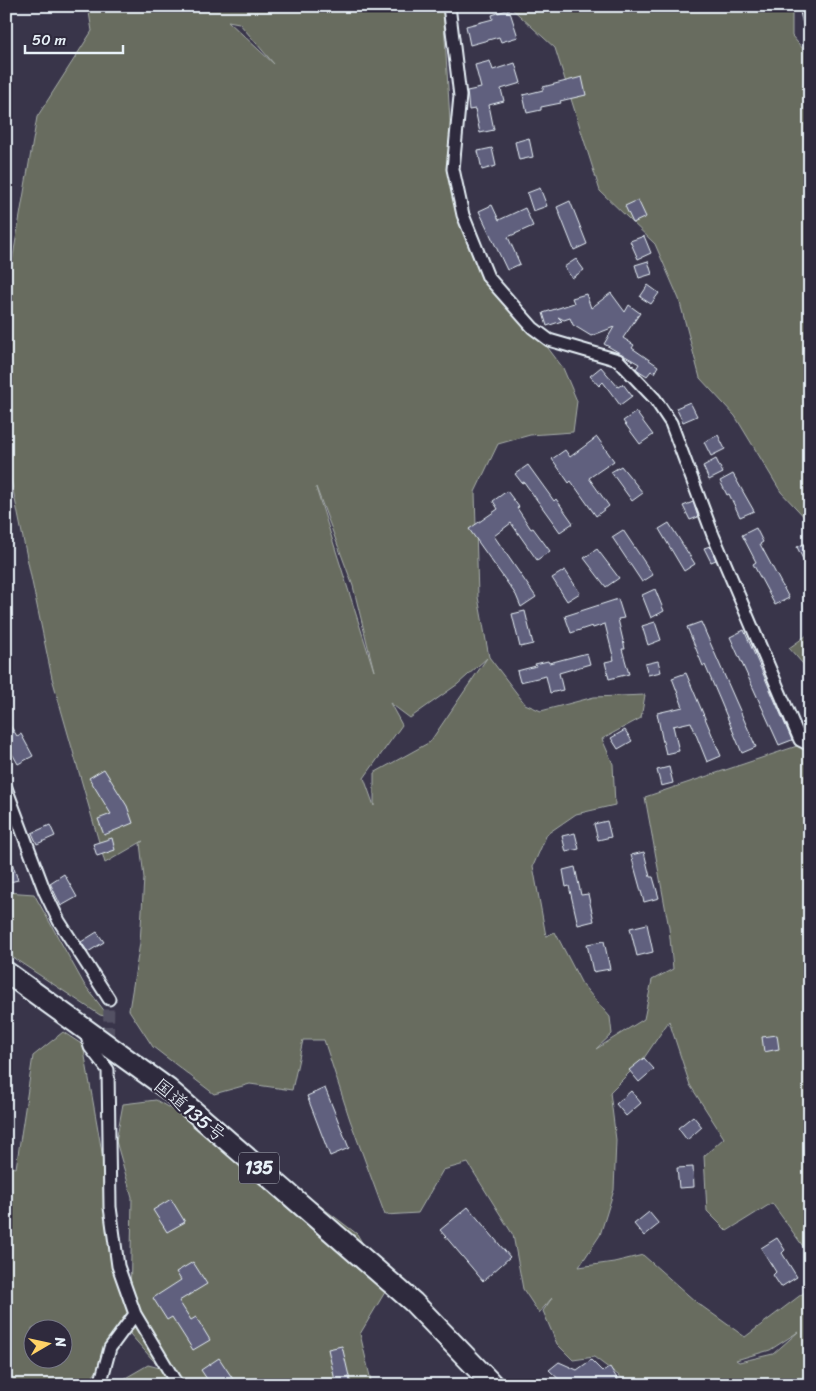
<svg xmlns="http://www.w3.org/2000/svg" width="816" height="1391" viewBox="0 0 816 1391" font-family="Sriracha,'Klee One',sans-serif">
<rect width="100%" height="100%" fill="#39354a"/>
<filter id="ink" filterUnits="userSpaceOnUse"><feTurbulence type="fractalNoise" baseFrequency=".02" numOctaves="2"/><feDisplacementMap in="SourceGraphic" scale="10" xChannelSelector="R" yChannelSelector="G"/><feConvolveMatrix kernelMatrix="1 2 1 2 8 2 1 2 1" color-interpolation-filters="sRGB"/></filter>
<g filter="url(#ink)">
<path fill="#676c5e" stroke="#a8aeab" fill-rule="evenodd" d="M 88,6 L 443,6 L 453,169 L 478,253 L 508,300 L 533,328 L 563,368 L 577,401 L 573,432 L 530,435 L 498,444 L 475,492 L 478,597 L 489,657 L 525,704 L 541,711 L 594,697 L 645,695 L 641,718 L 602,739 L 613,764 L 615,805 L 576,814 L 547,834 L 533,866 L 546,936 L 555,932 L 582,984 L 610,1017 L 612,1034 L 596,1049 L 644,1019 L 652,980 L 673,969 L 669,928 L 645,797 L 806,743 L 810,744 L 810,1256 L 772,1203 L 727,1231 L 707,1211 L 704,1156 L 724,1138 L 690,1085 L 669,1021 L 644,1058 L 610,1092 L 616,1140 L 614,1190 L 600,1235 L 579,1267 L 614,1262 L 643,1255 L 696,1302 L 745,1337 L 810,1288 L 810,1385 L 628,1385 L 626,1381 L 594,1357 L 573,1360 L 557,1344 L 543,1311 L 552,1298 L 539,1313 L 523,1289 L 513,1235 L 468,1163 L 443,1170 L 418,1213 L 385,1215 L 350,1120 L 324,1040 L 303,1040 L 292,1090 L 250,1084 L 214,1094 L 153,1047 L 129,1010 L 140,943 L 144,878 L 140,843 L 143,841 L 105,863 L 52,678 L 6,456 L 6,297 L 37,117 L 92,31 ZM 228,21 L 239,23 L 274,64 ZM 316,487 L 353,586 L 374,671 L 316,488 ZM 487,658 L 430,742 L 374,773 L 374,806 L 364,778 L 402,725 L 390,703 L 410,718 L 458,684 ZM 798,1332 L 773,1354 L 739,1362 L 736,1360 L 770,1350 Z
M 509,6 L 792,6 L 792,36 L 810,57 L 810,523 L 781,492 L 735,416 L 700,378 L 679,299 L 655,244 L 600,191 L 555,48 Z
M 810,633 L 810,672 L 789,648 Z
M 6,818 L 11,820 L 11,858 L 6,858 Z
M 6,892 L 34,894 L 84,984 L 109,1017 L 100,1015 L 6,953 Z
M 63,1032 L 83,1045 L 130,1311 L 132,1197 L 116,1141 L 123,1104 L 156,1100 L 276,1172 L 357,1234 L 388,1287 L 360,1334 L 372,1385 L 122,1385 L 122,1380 L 148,1365 L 160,1368 L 130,1334 L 130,1322 L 87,1385 L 6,1385 L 6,1165 L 16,1168 L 33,1056 ZM 32,1328 L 62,1328 L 62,1358 L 32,1358 Z"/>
<path fill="#61617e" stroke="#e8f1f8" d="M 509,9 L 518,37 L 501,42 L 499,37 L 470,45 L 466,26 L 493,19 L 492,15 Z
M 490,61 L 493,70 L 515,63 L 521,83 L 501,89 L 504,101 L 489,105 L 494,130 L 480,133 L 475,109 L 469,110 L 467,91 L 481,88 L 475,65 Z
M 582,77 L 586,95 L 560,101 L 561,103 L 541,107 L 541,110 L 527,113 L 523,95 L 543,90 L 543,87 Z
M 529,138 L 533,157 L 519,160 L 515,142 Z
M 492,148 L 496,166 L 482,170 L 478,151 Z
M 540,188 L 547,206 L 533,211 L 527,193 Z
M 638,200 L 646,217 L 633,223 L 625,206 Z
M 570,201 L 587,244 L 574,250 L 557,207 Z
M 492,205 L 499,220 L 525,208 L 533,226 L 508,237 L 520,264 L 507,270 L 479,211 Z
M 644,236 L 651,253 L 638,259 L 630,241 Z
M 576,259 L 584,270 L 572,278 L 564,267 Z
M 648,261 L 652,274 L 639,278 L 635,265 Z
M 648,285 L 659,293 L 651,304 L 640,297 Z
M 611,293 L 625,312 L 629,305 L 640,313 L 623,338 L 634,345 L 632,348 L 658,366 L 654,373 L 651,371 L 647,376 L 636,369 L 639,364 L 604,344 L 614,327 L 591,336 L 573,325 L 570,318 L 564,320 L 558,317 L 562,321 L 547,326 L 543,313 L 574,303 L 572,298 L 586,294 L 591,308 Z
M 601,367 L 618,387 L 623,384 L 632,396 L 620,405 L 603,382 L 599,386 L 590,376 Z
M 690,402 L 697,416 L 683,422 L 676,408 Z
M 636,412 L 653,435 L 640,444 L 623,421 Z
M 718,435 L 725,449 L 711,456 L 704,442 Z
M 597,437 L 614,461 L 589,478 L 609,506 L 596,516 L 571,481 L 569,483 L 552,459 L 565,450 L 570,457 Z
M 716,459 L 723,473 L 709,480 L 703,466 Z
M 528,465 L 554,501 L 556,499 L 573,523 L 560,532 L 524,482 L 522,483 L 515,474 Z
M 621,466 L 643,493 L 632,501 L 611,472 Z
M 733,474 L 754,511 L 740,517 L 729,494 L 727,495 L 720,481 Z
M 507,491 L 519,507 L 517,508 L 531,529 L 533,528 L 550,551 L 537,560 L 511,523 L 494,536 L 536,597 L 521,607 L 516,595 L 469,529 L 498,509 L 493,501 Z
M 693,502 L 698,517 L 690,520 L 683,506 Z
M 669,523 L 695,564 L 684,571 L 659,529 Z
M 756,528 L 763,542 L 760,544 L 789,598 L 775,605 L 753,564 L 756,562 L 742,535 Z
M 623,530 L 653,575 L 642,582 L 612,537 Z
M 810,541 L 810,573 L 797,547 Z
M 710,546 L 716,560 L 711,562 L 704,548 Z
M 597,549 L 619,578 L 606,587 L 584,558 Z
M 565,570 L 580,593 L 567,601 L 552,578 Z
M 655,589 L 664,611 L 651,618 L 642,595 Z
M 618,599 L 624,618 L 618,619 L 625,649 L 622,649 L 629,674 L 609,679 L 605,662 L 614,660 L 605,624 L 593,628 L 592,626 L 571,633 L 565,616 Z
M 525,611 L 533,644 L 520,647 L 512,614 Z
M 655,622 L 661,640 L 648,645 L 642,626 Z
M 701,622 L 756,747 L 742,753 L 720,700 L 705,665 L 703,666 L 687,627 Z
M 744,630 L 792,740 L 779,745 L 730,637 Z
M 587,653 L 590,664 L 559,673 L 563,690 L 550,693 L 546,676 L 520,682 L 517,671 L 536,666 L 535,664 L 548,661 L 549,663 Z
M 658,661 L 661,672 L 648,675 L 645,664 Z
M 686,673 L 721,756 L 707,762 L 691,722 L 673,726 L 679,751 L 666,754 L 662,738 L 657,713 L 683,707 L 672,678 Z
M 6,719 L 17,736 L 21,734 L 33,756 L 18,764 L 6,743 Z
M 625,730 L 632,741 L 618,749 L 611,738 Z
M 669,767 L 673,783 L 661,786 L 657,770 Z
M 104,769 L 127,806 L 133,823 L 104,835 L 98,819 L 111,814 L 89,778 Z
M 607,821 L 611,837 L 598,840 L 594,824 Z
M 50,825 L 55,836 L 37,844 L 32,833 Z
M 575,833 L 579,849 L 566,852 L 562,836 Z
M 112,838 L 115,850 L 97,856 L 93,844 Z
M 6,851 L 8,851 L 18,880 L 6,883 Z
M 644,852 L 650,877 L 653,877 L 659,898 L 644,902 L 631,855 Z
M 575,867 L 581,895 L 588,894 L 594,921 L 578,925 L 569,886 L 566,887 L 563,870 Z
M 64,874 L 77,897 L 61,906 L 50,883 Z
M 647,924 L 653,952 L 637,956 L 630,928 Z
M 97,932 L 104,942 L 88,952 L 81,942 Z
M 604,941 L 610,969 L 593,972 L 587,944 Z
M 777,1035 L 779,1049 L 764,1052 L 762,1037 Z
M 644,1058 L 654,1069 L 639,1082 L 629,1070 Z
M 325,1088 L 349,1148 L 330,1156 L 307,1096 Z
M 631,1091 L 641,1103 L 626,1116 L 616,1104 Z
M 693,1116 L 702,1127 L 687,1140 L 678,1128 Z
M 693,1167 L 694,1187 L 679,1188 L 677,1168 Z
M 171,1199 L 185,1222 L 167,1232 L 153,1210 Z
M 468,1207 L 510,1257 L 483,1281 L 440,1230 Z
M 649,1212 L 659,1224 L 644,1236 L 634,1224 Z
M 777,1238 L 785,1250 L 782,1253 L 797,1277 L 781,1287 L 773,1275 L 776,1272 L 761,1248 Z
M 193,1262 L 207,1284 L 179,1301 L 191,1320 L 196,1317 L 210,1340 L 193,1350 L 172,1317 L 167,1320 L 153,1298 L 181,1280 L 176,1272 Z
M 342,1346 L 351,1385 L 336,1385 L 328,1349 Z
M 219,1358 L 237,1385 L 211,1385 L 201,1370 Z
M 591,1360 L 603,1372 L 610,1367 L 621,1385 L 565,1385 L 549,1370 L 559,1362 L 577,1370 Z"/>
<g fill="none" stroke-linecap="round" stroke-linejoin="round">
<path stroke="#535164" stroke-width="11" stroke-dasharray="11 5.5" stroke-linecap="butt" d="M 108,1070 L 109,999"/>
<g stroke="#e8f1f8" stroke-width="15">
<path id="street" d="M 449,6 L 460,96 L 453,169 L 463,215 L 488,277 L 533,328 L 549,340 L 618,360 L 655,399 L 671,423 L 713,535 L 800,740 L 810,745
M 806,6 L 810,24
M 6,788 L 45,892 L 59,921 L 109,999
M 85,1030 L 90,1047 L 108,1070 L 110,1207 L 118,1266 L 135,1314 L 175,1381 L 179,1385
M 100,1385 L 110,1348 L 135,1314"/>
</g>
<g stroke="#e8f1f8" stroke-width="24">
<path id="highway" d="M 6,972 L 168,1089 L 413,1302 L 493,1385"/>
</g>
<use href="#street" stroke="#2f2a3d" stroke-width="11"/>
<use href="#highway" stroke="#2f2a3d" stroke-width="20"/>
</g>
</g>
<g text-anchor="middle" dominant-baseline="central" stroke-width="4.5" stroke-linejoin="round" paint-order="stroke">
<rect fill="#2f2a3d" stroke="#b0b5c0" stroke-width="1" x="239" y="1152.5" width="40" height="31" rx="4"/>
<g font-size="18" font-weight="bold" fill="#e8f1f8">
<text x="259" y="1168">135</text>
</g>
<g font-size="19" fill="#e8f1f8" stroke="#2f2a3d">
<text transform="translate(190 1110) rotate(40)">国道135号</text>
</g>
</g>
<rect width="816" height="1391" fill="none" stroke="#2f2a3d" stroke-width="25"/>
<rect x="12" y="12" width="791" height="1366" fill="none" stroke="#e8f1f8" stroke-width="2" filter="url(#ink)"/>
<g transform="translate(48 1344) rotate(81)"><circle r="24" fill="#2f2a3d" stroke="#797a88"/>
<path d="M0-4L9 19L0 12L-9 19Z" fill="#ffd166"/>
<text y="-8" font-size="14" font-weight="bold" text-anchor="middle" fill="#e8f1f8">N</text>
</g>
<path d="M25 45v8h98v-8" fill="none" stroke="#e8f1f8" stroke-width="2.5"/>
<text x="32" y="45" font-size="15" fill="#e8f1f8" stroke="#2f2a3d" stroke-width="4" paint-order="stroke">50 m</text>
</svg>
